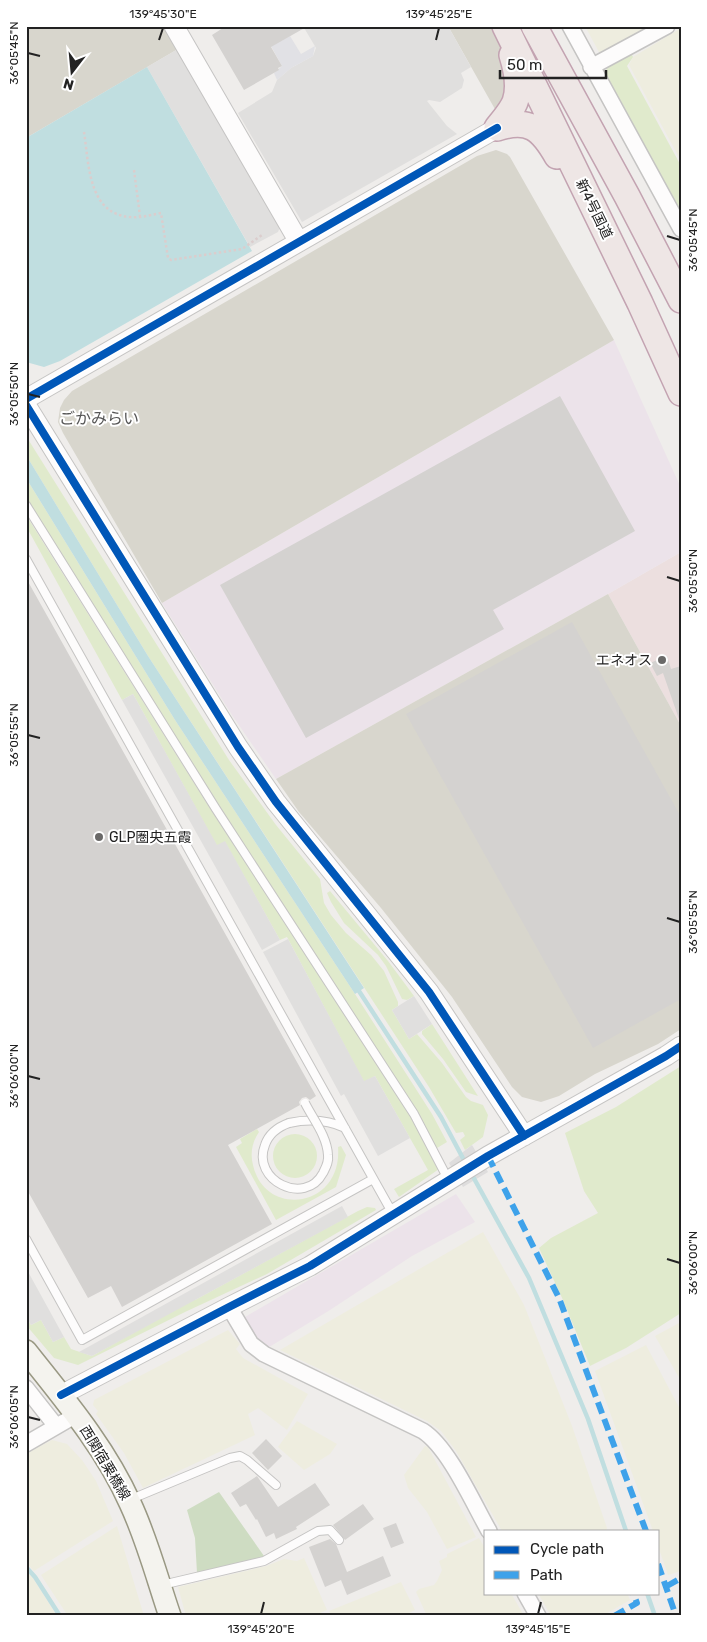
<svg xmlns="http://www.w3.org/2000/svg" width="707" height="1642" viewBox="0 0 707 1642" font-family="Rubik,'Noto Sans JP',sans-serif">
<rect width="100%" height="100%" fill="#efedeb"/>
<path fill="#ecdfdf" d="M 681,552 L 681,726 L 608,594 Z"/>
<path fill="#ece3ea" d="M 614,340 L 681,488 L 681,552 L 608,594 L 276,779 L 232,715 L 162,603 Z
M 456,1194 L 475,1222 L 412,1256 L 330,1310 L 266,1349 L 256,1342 L 247,1326 L 245,1317 Z"/>
<path fill="#d8d6cd" d="M 26,26 L 165,26 L 178,49 L 26,138 Z
M 448,26 L 492,26 L 503,48 L 510,90 L 496,111 Z
M 496,150 L 507,154 L 510,157 L 614,340 L 162,603 L 63,433 L 58,422 L 60,408 L 64,400 L 72,391 L 477,156 Z
M 608,594 L 681,726 L 681,1029 L 658,1044 L 595,1074 L 559,1096 L 541,1102 L 522,1097 L 512,1087 L 452,997 L 381,908 L 299,812 L 276,779 Z"/>
<path fill="#eeeddf" d="M 585,26 L 649,26 L 600,54 Z
M 681,28 L 681,161 L 629,65 L 633,57 Z
M 483,1232 L 524,1305 L 572,1426 L 607,1528 L 606,1531 L 502,1531 L 456,1451 L 441,1431 L 427,1421 L 280,1350 Z
M 681,1322 L 681,1381 L 655,1336 Z
M 228,1330 L 240,1344 L 236,1349 L 243,1358 L 308,1394 L 287,1430 L 258,1408 L 248,1414 L 255,1435 L 143,1488 L 124,1453 L 96,1414 L 98,1411 L 93,1405 L 94,1400 Z
M 646,1345 L 681,1411 L 681,1571 L 668,1575 L 658,1546 L 658,1531 L 653,1531 L 595,1371 Z
M 297,1421 L 337,1444 L 330,1454 L 304,1470 L 278,1447 Z
M 52,1440 L 67,1444 L 82,1460 L 96,1481 L 113,1521 L 34,1571 L 26,1562 L 26,1454 Z
M 425,1446 L 428,1447 L 476,1537 L 447,1549 L 427,1512 L 408,1488 L 404,1475 Z
M 117,1526 L 144,1616 L 68,1616 L 41,1575 Z
M 479,1538 L 486,1550 L 486,1593 L 511,1593 L 524,1616 L 427,1616 L 416,1592 L 419,1589 L 434,1585 L 437,1581 L 442,1570 L 439,1561 L 447,1557 L 447,1554 Z
M 304,1558 L 327,1610 L 313,1616 L 186,1616 L 178,1587 L 266,1566 L 284,1559 L 297,1561 Z
M 26,1570 L 33,1578 L 57,1616 L 26,1616 Z
M 401,1582 L 415,1610 L 403,1616 L 332,1616 L 329,1611 Z
M 538,1593 L 627,1593 L 630,1600 L 602,1616 L 551,1616 Z"/>
<path fill="#e0eacc" d="M 631,53 L 633,57 L 627,66 L 681,166 L 681,216 L 620,110 L 605,74 L 608,65 Z
M 26,436 L 229,760 L 276,825 L 320,879 L 324,903 L 331,915 L 346,933 L 371,955 L 384,971 L 398,1002 L 398,1006 L 392,1010 L 409,1039 L 417,1034 L 442,1063 L 466,1097 L 471,1101 L 483,1105 L 488,1115 L 483,1137 L 465,1150 L 460,1140 L 465,1136 L 463,1132 L 456,1133 L 429,1087 L 148,656 L 26,455 Z
M 26,478 L 175,720 L 355,994 L 432,1114 L 447,1142 L 437,1148 L 417,1112 L 211,794 L 26,498 Z
M 26,515 L 206,802 L 411,1117 L 439,1169 L 399,1197 L 394,1189 L 428,1170 L 375,1076 L 364,1082 L 287,937 L 280,940 L 225,842 L 217,846 L 133,694 L 122,700 L 26,526 Z
M 330,891 L 388,961 L 414,996 L 407,1000 L 402,999 L 386,966 L 378,955 L 344,923 L 331,902 L 327,893 Z
M 432,1024 L 478,1096 L 466,1092 L 443,1059 L 422,1034 L 422,1031 Z
M 681,1066 L 681,1313 L 626,1348 L 590,1366 L 563,1300 L 539,1248 L 551,1238 L 598,1213 L 584,1191 L 565,1133 L 616,1107 Z
M 257,1129 L 259,1132 C 252,1142 250,1154 253,1165 C 265,1219 343,1208 338,1147 L 341,1146 L 346,1155 L 336,1187 L 276,1220 L 236,1147 L 242,1143 L 240,1139 Z
M273 1156a22 22 0 1 1 44 0a22 22 0 1 1-44 0Z
M 367,1207 L 375,1208 L 376,1210 L 267,1274 L 185,1312 L 78,1365 L 54,1358 L 26,1325 L 26,1316 L 31,1325 L 41,1320 L 53,1342 L 64,1337 L 71,1349 L 92,1356 L 194,1299 L 195,1300 L 358,1211 Z"/>
<path fill="#cedcc2" d="M 219,1492 L 264,1556 L 256,1560 L 197,1573 L 195,1538 L 187,1510 Z"/>
<path fill="#e0dfde" d="M 303,26 L 448,26 L 471,67 L 461,73 L 464,80 L 462,88 L 440,102 L 429,100 L 427,101 L 447,126 L 457,134 L 302,222 L 238,113 L 272,92 L 277,80 L 291,68 L 313,56 L 316,48 Z
M 178,49 L 280,227 L 278,232 L 250,247 L 147,67 Z
M 133,694 L 217,845 L 225,841 L 280,940 L 262,950 L 122,700 Z
M 288,939 L 364,1081 L 375,1076 L 410,1138 L 378,1156 L 344,1094 L 341,1096 L 263,952 Z
M 414,996 L 432,1024 L 409,1039 L 392,1010 Z
M 342,1206 L 348,1217 L 92,1356 L 79,1352 Z
M 26,1268 L 64,1337 L 53,1342 L 41,1320 L 31,1325 L 26,1316 Z"/>
<path fill="#e1e1e5" d="M 290,36 L 301,54 L 315,46 L 313,56 L 291,68 L 277,80 L 274,73 L 282,66 L 271,46 Z"/>
<path fill="#c0dee0" d="M 147,67 L 252,251 L 60,361 L 44,367 L 26,362 L 26,138 Z
M 26,455 L 148,656 L 364,988 L 355,994 L 175,720 L 26,478 Z"/>
<path fill="#dedddd" d="M 472,1145 L 488,1172 L 463,1187 L 449,1163 Z"/>
<g fill="none" stroke-linecap="round" stroke-linejoin="round">
<path stroke="#c0dee0" stroke-width="4.5" d="M 357,988 L 441,1117 L 466,1164
M 471,1173 L 529,1278 L 588,1419 L 626,1531
M 26,1567 L 35,1577 L 60,1616
M 647,1593 L 655,1616"/>
</g>
<path fill="#d4d2d0" d="M 226,26 L 308,26 L 271,47 L 282,66 L 278,68 L 279,70 L 244,90 L 212,35 Z
M 560,396 L 635,531 L 493,610 L 504,629 L 306,738 L 220,585 Z
M 26,578 L 316,1096 L 310,1100 L 306,1097 L 302,1098 L 299,1102 L 300,1105 L 228,1145 L 272,1224 L 122,1307 L 111,1286 L 88,1298 L 26,1188 Z
M 572,622 L 681,817 L 681,999 L 593,1048 L 406,714 Z
M 667,656 L 671,669 L 681,666 L 681,719 L 679,719 L 663,673 L 657,676 L 650,663 Z
M 266,1439 L 282,1456 L 268,1470 L 252,1453 Z
M 257,1476 L 278,1507 L 315,1483 L 330,1505 L 296,1527 L 297,1529 L 276,1539 L 274,1533 L 266,1537 L 257,1519 L 256,1520 L 246,1504 L 240,1507 L 231,1493 Z
M 363,1504 L 374,1519 L 345,1540 L 333,1525 Z
M 396,1523 L 404,1543 L 391,1548 L 383,1528 Z
M 330,1539 L 336,1544 L 347,1572 L 383,1556 L 391,1576 L 347,1595 L 341,1580 L 325,1587 L 309,1547 Z"/>
<g fill="none" stroke-linecap="round" stroke-linejoin="round">
<g stroke="#c5c4c3" stroke-width="10">
<path id="service" d="M 26,505 L 216,809 L 414,1114 L 449,1181
M 26,559 L 393,1214
M 289,1123 C 308,1119 328,1120 345,1128
M 26,1239 L 82,1340 L 373,1179
M 129,1500 L 230,1458 L 240,1456 L 247,1460 L 276,1485
M 162,1585 L 264,1561 L 318,1531 L 330,1530 L 339,1540"/>
</g>
<g stroke="#c5c4c3" stroke-width="18">
<path id="minor" d="M 570,26 L 681,229
M 591,67 L 667,26
M 229,1307 L 251,1344 L 264,1354 L 423,1431 C 449,1448 473,1503 489,1531
M 26,1388 L 56,1426
M 26,1444 L 76,1415
M 525,1593 L 538,1616"/>
</g>
<g stroke="#c5c4c3" stroke-width="21">
<path id="tertiary" d="M 174,26 L 299,242
M 26,399 L 497,128
M 26,405 L 238,747 L 276,802 L 429,992 L 524,1136
M 61,1395 L 229,1307 L 310,1266 L 488,1156 L 666,1056 L 681,1046"/>
</g>
<g stroke="#999883" stroke-width="24">
<path id="secondary" d="M 26,1351 C 64,1399 105,1447 130,1503 C 147,1539 157,1578 170,1616"/>
</g>
<g stroke="#c3a3b1" stroke-width="28">
<path id="trunk" d="M 505,26 L 640,303 L 681,393
M 534,26 L 627,196 L 681,300
M 497,128 C 529,118 541,128 557,156
M 497,128 C 503,120 511,112 515,102 C 520,88 516,68 512,55"/>
</g>
<path stroke="#dbcdcd" stroke-width="2.5" stroke-dasharray="2.5 2.5" stroke-linecap="butt" d="M 84,132 C 89,164 88,214 130,217 C 140,218 151,215 161,213 L 168,258 L 171,260 L 242,249 L 262,235
M 134,170 L 140,216"/>
<use href="#service" stroke="#fdfcfc" stroke-width="8"/>
<use href="#minor" stroke="#fdfcfc" stroke-width="15"/>
<use href="#tertiary" stroke="#fdfcfc" stroke-width="19"/>
<use href="#secondary" stroke="#f4f3ee" stroke-width="21"/>
<use href="#trunk" stroke="#eee6e5" stroke-width="25"/>
<g stroke="#c5c4c3" stroke-width="10" stroke-linecap="butt">
<path id="service-bridge" d="M 289,1123 C 278,1127 269,1133 265,1145 C 251,1180 305,1207 323,1173 C 326,1167 329,1162 328,1155 C 327,1136 313,1119 305,1103"/>
</g>
<use href="#service-bridge" stroke="#fdfcfc" stroke-width="8"/>
<path stroke="#3ea2ea" stroke-width="6" stroke-dasharray="12 6" stroke-linecap="butt" d="M 488,1156 L 559,1298 L 646,1531
M 658,1564 L 676,1616
M 667,1586 L 681,1578
M 614,1616 L 637,1603 L 633,1593"/>
<g stroke="#fff" stroke-width="11">
<path id="cycleway" d="M 26,399 L 497,128
M 26,405 L 238,747 L 276,802 L 429,992 L 524,1136
M 61,1395 L 229,1307 L 310,1266 L 488,1156 L 666,1056 L 681,1046"/>
</g>
<use href="#cycleway" stroke="#0057b8" stroke-width="8"/>
</g>
<path fill="none" stroke="#222" stroke-width="2" d="M 159,40 L 163,28M 436,40 L 439,28M 28,53 L 40,56M 667,236 L 680,240M 28,394 L 40,397M 667,577 L 680,581M 28,735 L 40,738M 667,918 L 680,922M 28,1076 L 40,1079M 667,1259 L 680,1263M 28,1417 L 40,1420M 261,1614 L 264,1602M 538,1614 L 541,1602"/>
<g fill="#6a6968" stroke="#fff" stroke-width="2">
<circle cx="662" cy="660" r="5"/>
<circle cx="99" cy="837" r="5"/>
</g>
<g text-anchor="middle" dominant-baseline="central" stroke-width="4" stroke-linejoin="round" paint-order="stroke">
<g font-size="14" fill="#222" stroke="#fff">
<text transform="translate(594 209) rotate(64)">新4号国道</text>
<text transform="translate(105 1463) rotate(59)">西関宿栗橋線</text>
</g>
<g font-size="14" fill="#222" stroke="#fff" text-anchor="end">
<text x="652" y="660">エネオス</text>
<text x="109" y="837" text-anchor="start">GLP圏央五霞</text>
</g>
<g font-size="16" fill="#555" stroke="#fff">
<text x="99" y="418">ごかみらい</text>
</g>
</g>
<rect width="707" height="1642" fill="none" stroke="#ffffff" stroke-width="55"/>
<rect x="484" y="1530" width="175" height="65" fill="#ffffff" stroke="#a7a7a7"/>
<rect x="494" y="1546" width="25" height="8" fill="#0057b8" stroke="#a7a7a7"/>
<text x="530" y="1554" font-size="15" fill="#222222">Cycle path</text>
<rect x="494" y="1571" width="25" height="8" fill="#3ea2ea" stroke="#a7a7a7"/>
<text x="530" y="1580" font-size="15" fill="#222222">Path</text>
<g transform="translate(72 72) rotate(196)" stroke="#ffffff" stroke-width="4" paint-order="stroke">
<path d="M0-4L9 19L0 12L-9 19Z" fill="#222222"/>
<text y="-8" font-size="14" font-weight="bold" text-anchor="middle" fill="#222222">N</text>
</g>
<path d="M500 70v8h106v-8" fill="none" stroke="#222222" stroke-width="2.5"/>
<text x="507" y="70" font-size="15" fill="#222222" stroke="#ffffff" stroke-width="4" paint-order="stroke">50 m</text>
<rect x="28" y="28" width="652" height="1586" fill="none" stroke="#222" stroke-width="2"/>
<g font-size="12" text-anchor="middle" fill="#222">
<text x="163" y="18">139°45'30"E</text>
<text x="439" y="18">139°45'25"E</text>
<text transform="translate(14 53) rotate(-90)" y="4">36°05'45"N</text>
<text transform="translate(693 240) rotate(-90)" y="4">36°05'45"N</text>
<text transform="translate(14 394) rotate(-90)" y="4">36°05'50"N</text>
<text transform="translate(693 581) rotate(-90)" y="4">36°05'50"N</text>
<text transform="translate(14 735) rotate(-90)" y="4">36°05'55"N</text>
<text transform="translate(693 922) rotate(-90)" y="4">36°05'55"N</text>
<text transform="translate(14 1076) rotate(-90)" y="4">36°06'00"N</text>
<text transform="translate(693 1263) rotate(-90)" y="4">36°06'00"N</text>
<text transform="translate(14 1417) rotate(-90)" y="4">36°06'05"N</text>
<text x="261" y="1633">139°45'20"E</text>
<text x="538" y="1633">139°45'15"E</text>
</g>
</svg>
